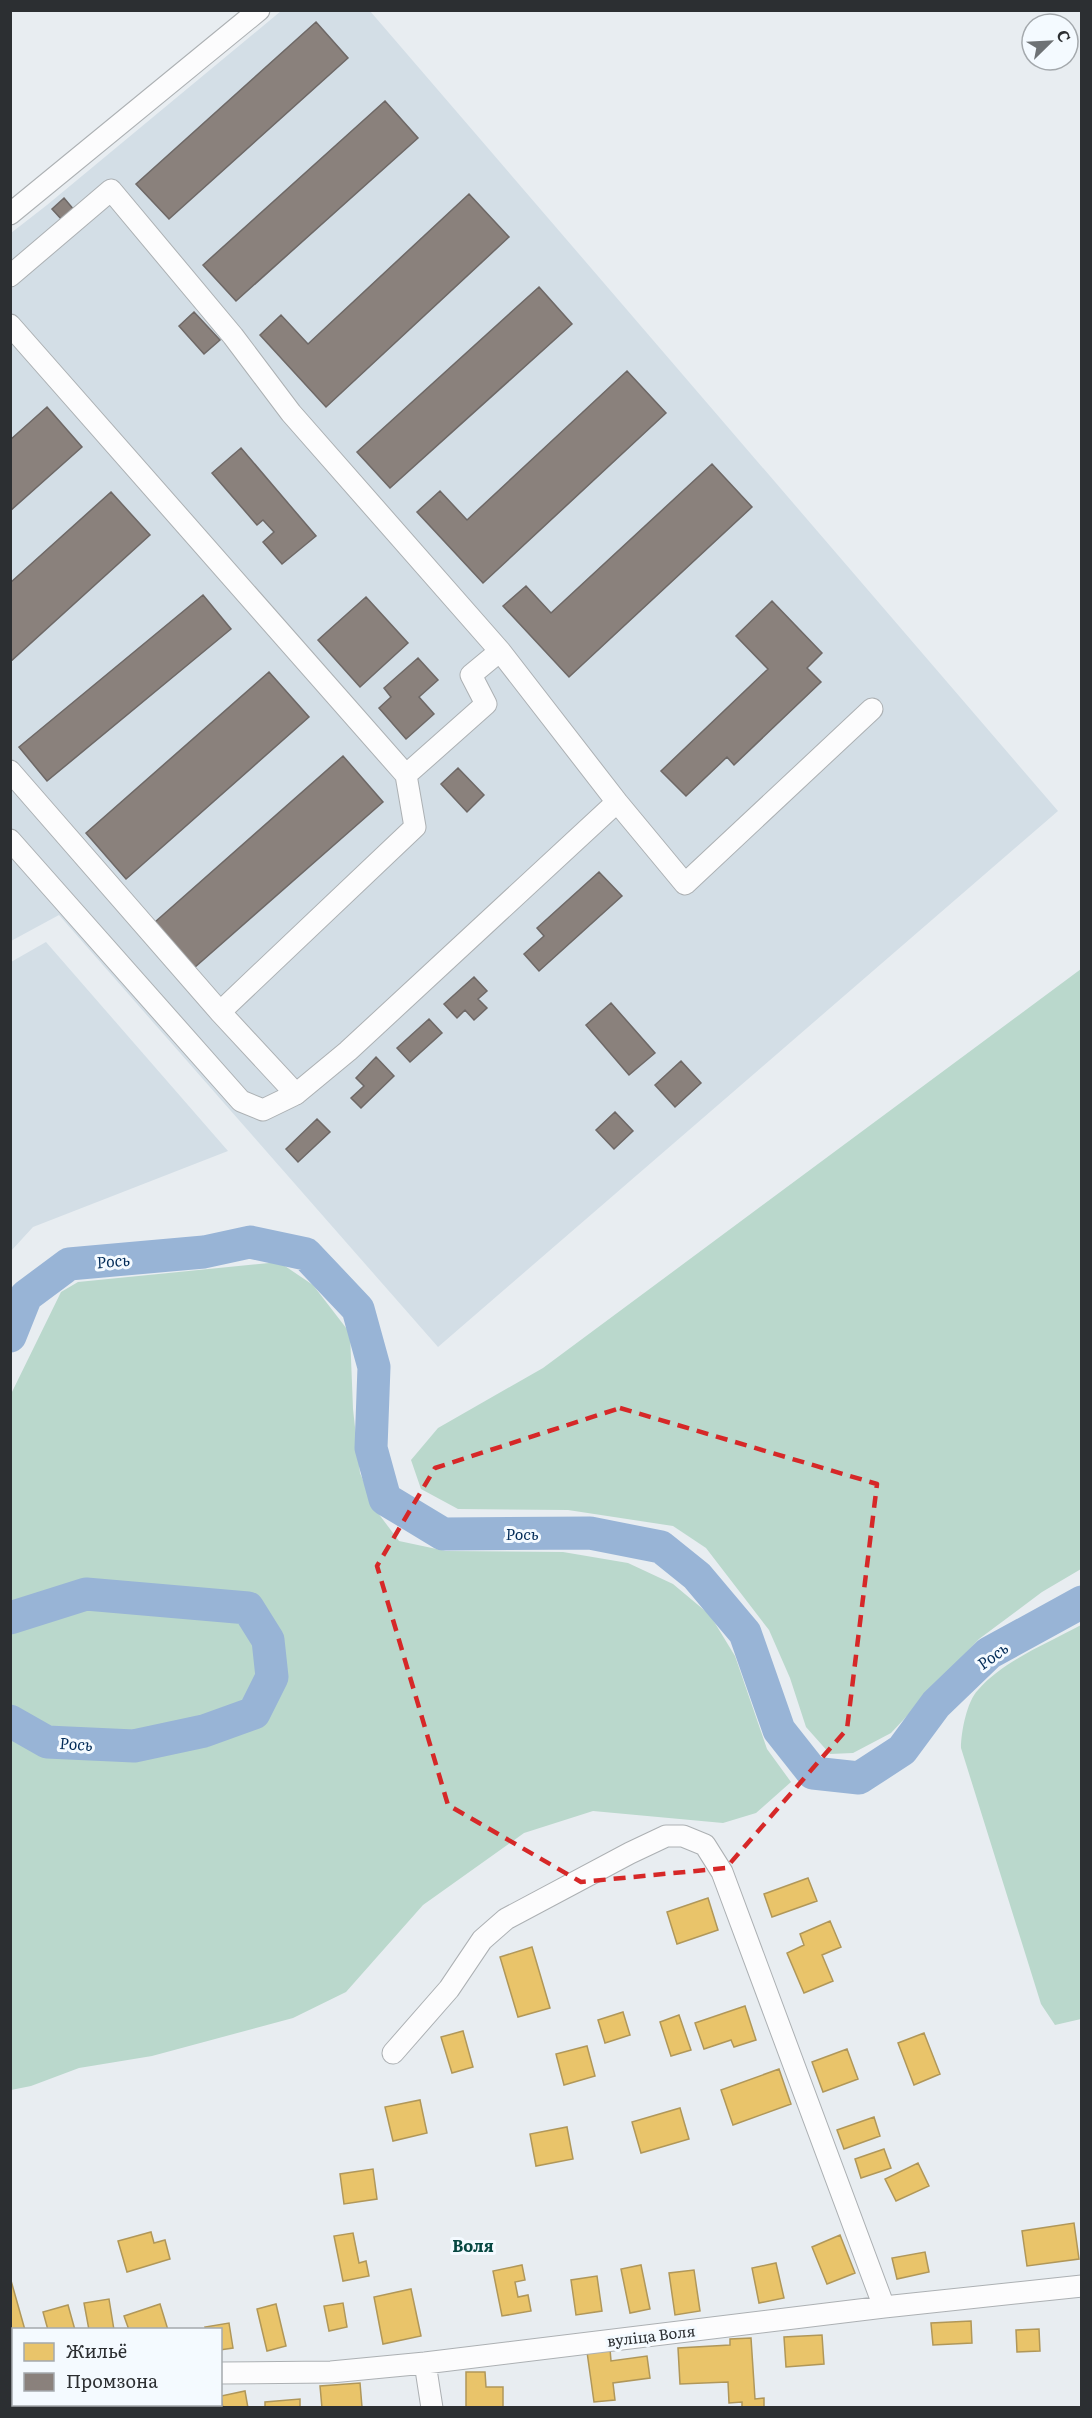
<svg xmlns="http://www.w3.org/2000/svg" width="1092" height="2418" viewBox="0 0 1092 2418" font-family="Literata,serif">
<rect width="100%" height="100%" fill="#e8edf1"/>
<path fill="#d3dee6" d="M 281,11 L 370,11 L 1058,811 L 438,1347 L 59,915 L 11,941 L 11,233 L 47,205 Z
M 46,942 L 228,1151 L 33,1227 L 11,1251 L 11,962 Z"/>
<path fill="#bad8cc" d="M 1081,969 L 1081,1569 L 1042,1592 L 979,1639 L 891,1733 L 853,1753 L 830,1754 L 806,1727 L 790,1678 L 769,1630 L 706,1548 L 673,1526 L 568,1510 L 458,1509 L 421,1489 L 411,1460 L 438,1428 L 543,1368 Z
M 279,1262 L 313,1285 L 350,1333 L 353,1409 L 360,1473 L 375,1509 L 399,1541 L 446,1551 L 563,1552 L 628,1563 L 673,1584 L 710,1615 L 735,1656 L 767,1749 L 791,1782 L 756,1813 L 723,1823 L 593,1811 L 524,1833 L 423,1905 L 346,1992 L 293,2018 L 152,2056 L 79,2068 L 31,2086 L 11,2090 L 11,1394 L 61,1292 L 78,1282 Z
M 1081,1625 L 1081,2019 L 1055,2025 L 1041,2004 L 961,1748 C 961,1732 967,1701 978,1690 C 1003,1661 1048,1643 1081,1625 Z"/>
<path fill="#e9c46a" stroke="#b09759" stroke-width="1.5" d="M 808,1878 L 817,1901 L 772,1917 L 764,1894 Z
M 708,1898 L 718,1930 L 677,1944 L 667,1912 Z
M 830,1921 L 841,1947 L 822,1955 L 833,1981 L 804,1993 L 787,1953 L 804,1945 L 800,1934 Z
M 532,1947 L 550,2008 L 518,2017 L 500,1957 Z
M 745,2006 L 756,2040 L 734,2047 L 731,2040 L 704,2049 L 695,2023 Z
M 623,2012 L 630,2035 L 605,2043 L 598,2020 Z
M 679,2015 L 691,2050 L 671,2056 L 660,2022 Z
M 463,2031 L 473,2067 L 452,2073 L 441,2037 Z
M 924,2033 L 940,2074 L 914,2085 L 898,2043 Z
M 587,2046 L 595,2076 L 564,2085 L 556,2054 Z
M 847,2049 L 858,2079 L 823,2092 L 812,2062 Z
M 779,2069 L 791,2104 L 733,2125 L 721,2090 Z
M 420,2100 L 427,2133 L 393,2141 L 385,2107 Z
M 680,2108 L 689,2139 L 641,2153 L 632,2122 Z
M 874,2117 L 880,2136 L 844,2149 L 837,2130 Z
M 567,2127 L 573,2159 L 536,2166 L 530,2134 Z
M 884,2149 L 891,2168 L 861,2178 L 855,2159 Z
M 918,2163 L 929,2186 L 896,2201 L 885,2179 Z
M 373,2169 L 377,2199 L 344,2204 L 340,2174 Z
M 1074,2223 L 1079,2259 L 1027,2266 L 1022,2231 Z
M 151,2232 L 154,2243 L 165,2240 L 170,2259 L 127,2272 L 118,2241 Z
M 353,2233 L 359,2263 L 366,2261 L 369,2276 L 343,2281 L 334,2236 Z
M 840,2235 L 855,2273 L 827,2284 L 812,2247 Z
M 925,2252 L 929,2272 L 897,2279 L 892,2258 Z
M 776,2263 L 784,2298 L 759,2303 L 752,2268 Z
M 522,2265 L 525,2280 L 515,2282 L 518,2297 L 528,2295 L 531,2311 L 502,2316 L 493,2271 Z
M 641,2265 L 650,2309 L 630,2313 L 621,2269 Z
M 694,2270 L 700,2311 L 675,2315 L 669,2273 Z
M 597,2276 L 602,2311 L 576,2315 L 571,2280 Z
M 10,2277 L 25,2330 L 14,2330 L 14,2337 L 10,2338 Z
M 411,2289 L 421,2336 L 383,2344 L 374,2297 Z
M 109,2299 L 114,2330 L 89,2330 L 84,2303 Z
M 343,2303 L 347,2327 L 329,2331 L 324,2306 Z
M 160,2304 L 168,2330 L 129,2330 L 124,2316 Z
M 276,2304 L 286,2346 L 267,2351 L 257,2309 Z
M 68,2305 L 75,2330 L 48,2330 L 43,2312 Z
M 971,2321 L 972,2343 L 933,2345 L 931,2323 Z
M 229,2323 L 233,2348 L 220,2350 L 220,2330 L 206,2330 L 205,2327 Z
M 1039,2329 L 1040,2351 L 1017,2352 L 1016,2330 Z
M 822,2335 L 824,2364 L 786,2367 L 784,2337 Z
M 751,2338 L 755,2399 L 764,2398 L 764,2408 L 742,2408 L 742,2402 L 729,2403 L 728,2382 L 680,2384 L 678,2348 L 730,2345 L 730,2339 Z
M 610,2349 L 611,2361 L 647,2356 L 650,2378 L 613,2383 L 615,2400 L 594,2402 L 587,2352 Z
M 466,2372 L 485,2372 L 486,2387 L 503,2387 L 503,2408 L 466,2408 Z
M 14,2383 L 14,2404 L 29,2404 L 30,2408 L 10,2408 L 10,2384 Z
M 360,2383 L 362,2407 L 322,2408 L 320,2386 Z
M 245,2391 L 248,2408 L 223,2408 L 221,2396 Z
M 300,2399 L 300,2408 L 265,2408 L 265,2402 Z
M 56,2404 L 81,2404 L 81,2408 L 56,2408 Z
M 106,2404 L 130,2404 L 130,2408 L 107,2408 Z
M 155,2404 L 192,2404 L 192,2408 L 156,2408 Z"/>
<path fill="#8a817c" stroke="#6e6866" stroke-width="1.5" d="M 316,22 L 348,58 L 169,219 L 136,184 Z
M 385,101 L 418,138 L 236,301 L 203,265 Z
M 469,194 L 509,237 L 326,407 L 260,335 L 281,315 L 308,344 Z
M 64,198 L 74,210 L 62,220 L 52,209 Z
M 539,287 L 572,324 L 390,488 L 357,452 Z
M 194,312 L 220,340 L 204,354 L 179,326 Z
M 627,371 L 666,413 L 483,583 L 417,512 L 440,491 L 467,520 Z
M 47,407 L 82,447 L 10,511 L 10,440 Z
M 241,448 L 316,536 L 282,564 L 263,542 L 274,532 L 263,520 L 257,525 L 212,473 Z
M 712,464 L 752,507 L 569,677 L 503,606 L 526,586 L 551,613 Z
M 111,492 L 150,535 L 10,662 L 10,583 Z
M 203,595 L 231,629 L 47,781 L 19,747 Z
M 366,597 L 408,643 L 360,687 L 318,640 Z
M 772,601 L 822,653 L 807,668 L 821,682 L 734,765 L 727,757 L 686,796 L 661,771 L 768,669 L 736,636 Z
M 418,658 L 438,680 L 419,697 L 434,714 L 406,739 L 379,708 L 391,697 L 384,688 Z
M 269,672 L 309,717 L 126,879 L 86,833 Z
M 343,756 L 383,802 L 194,968 L 155,922 Z
M 458,768 L 484,795 L 467,812 L 441,784 Z
M 599,872 L 622,896 L 539,971 L 524,954 L 544,936 L 537,928 Z
M 474,977 L 487,991 L 478,999 L 487,1008 L 474,1020 L 465,1010 L 457,1018 L 444,1004 Z
M 611,1003 L 655,1053 L 629,1075 L 586,1025 Z
M 429,1019 L 442,1033 L 410,1062 L 397,1048 Z
M 376,1057 L 394,1076 L 361,1108 L 351,1098 L 364,1086 L 356,1078 Z
M 681,1061 L 701,1083 L 675,1107 L 655,1085 Z
M 615,1112 L 633,1131 L 614,1149 L 596,1130 Z
M 317,1119 L 330,1132 L 298,1162 L 286,1149 Z"/>
<g fill="none" stroke-linecap="round" stroke-linejoin="round">
<path stroke="#98b4d6" stroke-width="33" d="M 10,1336 L 26,1296 L 69,1264 L 204,1252 L 250,1242 L 306,1254 L 358,1309 L 374,1367 L 371,1448 L 385,1499 L 443,1534 L 590,1533 L 661,1547 L 697,1576 L 745,1633 L 779,1730 L 813,1773 L 859,1778 L 902,1750 L 936,1704 L 989,1653 L 1082,1602
M 10,1618 L 86,1594 L 248,1608 L 268,1640 L 272,1677 L 254,1713 L 204,1731 L 134,1746 L 47,1742 L 10,1721"/>
<g stroke="#acb0b3" stroke-width="23">
<path id="minor" d="M 10,214 L 259,10
M 10,276 L 111,190 L 233,336 L 291,413 L 500,651 L 617,802 L 685,884 L 872,709
M 10,325 L 406,775 L 486,704 L 471,675 L 500,651
M 10,771 L 220,1012 L 296,1094
M 10,840 L 241,1101 L 263,1110 L 296,1094 L 348,1051 L 617,802
M 220,1012 L 415,827 L 406,775
M 393,2053 L 449,1989 L 482,1940 L 506,1919 L 630,1853 L 666,1836 L 683,1836 L 705,1845 L 722,1872 L 884,2307
M 10,2359 L 14,2360
M 425,2363 L 432,2408
M 220,2373 L 331,2372 L 425,2363 L 884,2307 L 1082,2286"/>
</g>
<use href="#minor" stroke="#fcfcfd" stroke-width="21"/>
</g>
<path fill="none" stroke="#d62828" stroke-width="4.5" stroke-dasharray="12 8" stroke-linejoin="round" d="M 620,1408 L 877,1484 L 847,1729 L 726,1868 L 581,1882 L 448,1805 L 377,1566 L 435,1468 Z"/>
<g text-anchor="middle" dominant-baseline="central" stroke-width="6" stroke-linejoin="round" paint-order="stroke">
<g font-size="15" fill="#2c2f32" stroke="#f4faff">
<text transform="translate(651 2335) rotate(-7)">вуліца Воля</text>
</g>
<g font-size="16" font-style="italic" fill="#022b57" stroke="#f4faff">
<text transform="translate(113 1260) rotate(-5)">Рось</text>
<text x="522" y="1533">Рось</text>
<text transform="translate(992 1655) rotate(-36)">Рось</text>
<text transform="translate(76 1743) rotate(3)">Рось</text>
</g>
<g font-size="16" font-weight="bold" fill="#064741" stroke="#f4faff">
<text x="473" y="2245">Воля</text>
</g>
</g>
<rect width="1092" height="2418" fill="none" stroke="#2c2f32" stroke-width="24"/>
<rect x="12" y="2328" width="210" height="78" fill="#f4faff" stroke="#a4a9ad" stroke-width="1.5"/>
<rect x="24" y="2343" width="30" height="18" fill="#e9c46a" stroke="#a4a9ad" stroke-width="1.5"/>
<text x="66" y="2358" font-size="18" fill="#2c2f32">Жильё</text>
<rect x="24" y="2373" width="30" height="18" fill="#8a817c" stroke="#a4a9ad" stroke-width="1.5"/>
<text x="66" y="2388" font-size="18" fill="#2c2f32">Промзона</text>
<g transform="translate(1050 42) rotate(66)"><circle r="28" fill="#f4faff" stroke="#a4a9ad" stroke-width="1.5"/>
<path d="M0-4.5L10 22L0 15L-10 22Z" fill="#6e7275"/>
<text y="-9" font-size="16" font-weight="bold" text-anchor="middle" fill="#2c2f32">С</text>
</g>
</svg>
